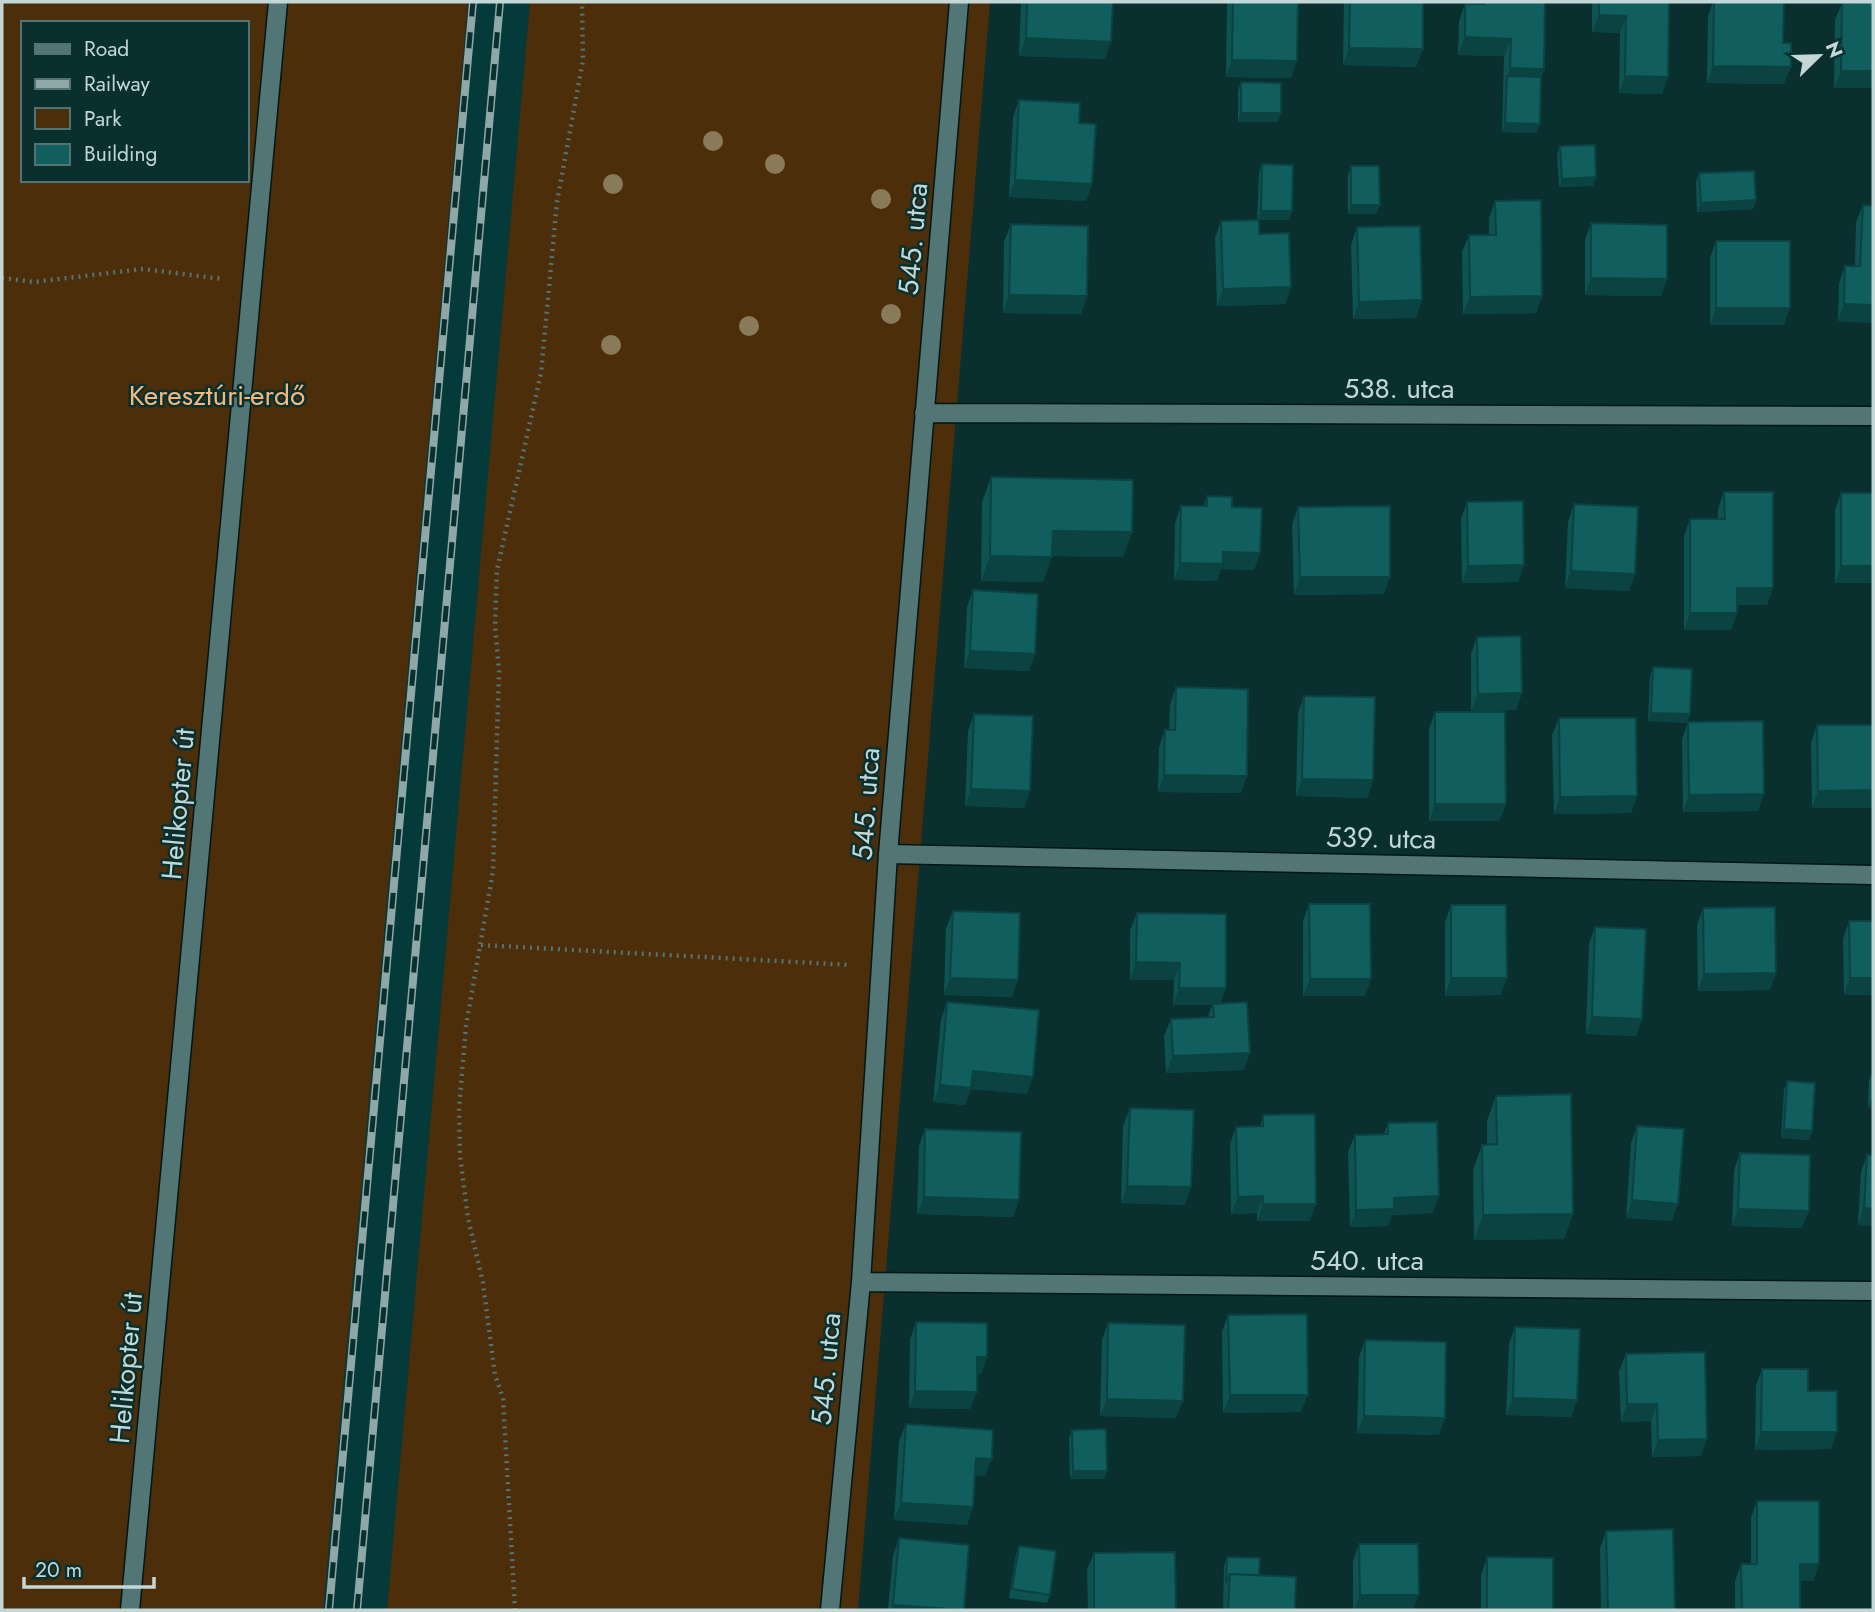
<svg xmlns="http://www.w3.org/2000/svg" width="1875" height="1612" viewBox="0 0 1875 1612" font-family="Jost,sans-serif">
<rect width="100%" height="100%" fill="#09302f"/>
<path fill="#043b3a" d="M 468,2 L 530,2 L 387,1610 L 323,1610 Z"/>
<path fill="#4c2e0b" fill-rule="evenodd" d="M 2,2 L 468,2 L 323,1610 L 2,1610 ZM 23,23 L 247,23 L 247,180 L 23,180 Z
M 530,2 L 990,2 L 858,1610 L 387,1610 Z"/>
<g fill="none" stroke-linecap="round" stroke-linejoin="round">
<g stroke="#001716" stroke-width="21">
<path id="street" d="M 924,413 L 1873,416
M 888,854 L 1873,875
M 861,1282 L 1873,1291
M 830,1610 L 861,1282 L 888,854 L 959,2"/>
</g>
<g stroke="#001716" stroke-width="21">
<path id="secondary" d="M 130,1610 L 278,2"/>
</g>
<path stroke="#547372" stroke-width="4.5" stroke-dasharray="2 5" stroke-linecap="butt" d="M 2,278 L 34,282 L 143,269 L 223,279
M 481,945 L 851,965
M 515,1610 L 503,1398 L 495,1375 L 483,1283 L 468,1218 L 460,1156 L 459,1108 L 466,1026 L 493,871 L 499,671 L 495,625 L 497,570 L 541,373 L 557,202 L 583,60 L 582,2"/>
<use href="#street" stroke="#517675" stroke-width="18"/>
<use href="#secondary" stroke="#517675" stroke-width="18"/>
<g stroke="#8fa8a7" stroke-width="8">
<path id="rail" d="M 329,1610 L 473,2
M 357,1610 L 500,2"/>
</g>
<use href="#rail" stroke="#09302f" stroke-width="5" stroke-dasharray="16" stroke-linecap="butt"/>
</g>
<g fill="#897b5a">
<circle cx="713" cy="141" r="10"/>
<circle cx="775" cy="164" r="10"/>
<circle cx="613" cy="184" r="10"/>
<circle cx="881" cy="199" r="10"/>
<circle cx="891" cy="314" r="10"/>
<circle cx="749" cy="326" r="10"/>
<circle cx="611" cy="345" r="10"/>
</g>
<path fill="#0e5251" d="M 1021,2 L 1113,2 L 1105,59 L 1019,56 Z
M 1227,2 L 1298,2 L 1291,78 L 1226,77 Z
M 1344,2 L 1423,2 L 1416,67 L 1343,65 Z
M 1478,2 L 1545,2 L 1544,69 L 1541,77 L 1540,124 L 1536,133 L 1502,132 L 1504,56 L 1458,55 L 1459,21 L 1465,4 L 1478,4 Z
M 1592,2 L 1669,2 L 1668,77 L 1662,94 L 1619,93 L 1620,33 L 1592,32 Z
M 1713,2 L 1784,2 L 1784,84 L 1707,83 L 1708,16 Z
M 1847,2 L 1873,2 L 1834,88 L 1835,20 L 1842,3 L 1847,3 Z
M 1241,82 L 1278,122 L 1238,122 L 1238,91 Z
M 1019,100 L 1079,123 L 1092,184 L 1086,201 L 1009,197 L 1013,117 Z
M 1560,146 L 1593,186 L 1559,187 L 1557,154 Z
M 1262,164 L 1292,211 L 1289,220 L 1257,220 L 1259,173 Z
M 1351,166 L 1380,205 L 1376,214 L 1348,214 L 1348,175 Z
M 1699,173 L 1756,200 L 1753,209 L 1697,212 L 1696,182 Z
M 1495,201 L 1542,296 L 1536,313 L 1463,314 L 1462,252 L 1469,235 L 1489,235 L 1489,218 Z
M 1863,205 L 1873,323 L 1838,321 L 1839,283 L 1845,266 L 1855,266 L 1856,222 Z
M 1221,221 L 1259,234 L 1291,287 L 1285,304 L 1217,306 L 1215,238 Z
M 1591,223 L 1667,279 L 1661,296 L 1585,295 L 1585,240 Z
M 1011,224 L 1087,296 L 1081,314 L 1003,313 L 1004,242 Z
M 1357,227 L 1416,318 L 1353,319 L 1351,245 Z
M 1716,241 L 1784,325 L 1710,325 L 1710,258 Z
M 991,477 L 1132,532 L 1123,557 L 1052,556 L 1043,582 L 981,581 L 982,502 Z
M 1724,492 L 1767,605 L 1737,605 L 1737,613 L 1731,630 L 1684,630 L 1684,536 L 1690,519 L 1718,519 L 1718,509 Z
M 1841,493 L 1873,493 L 1873,583 L 1835,583 L 1835,510 Z
M 1207,496 L 1232,507 L 1260,553 L 1254,570 L 1221,569 L 1217,581 L 1174,580 L 1175,523 L 1181,506 L 1204,506 Z
M 1467,502 L 1524,565 L 1518,582 L 1462,583 L 1461,519 Z
M 1574,504 L 1635,574 L 1629,591 L 1565,588 L 1568,522 Z
M 1298,507 L 1384,594 L 1294,595 L 1292,525 Z
M 973,590 L 1035,654 L 1029,671 L 964,668 L 967,607 Z
M 1477,637 L 1522,693 L 1516,710 L 1471,711 L 1471,654 Z
M 1653,667 L 1690,714 L 1687,723 L 1648,721 L 1650,676 Z
M 1176,687 L 1241,793 L 1158,792 L 1159,747 L 1165,730 L 1169,730 L 1170,705 Z
M 1304,696 L 1373,780 L 1367,798 L 1296,796 L 1298,713 Z
M 1435,712 L 1506,804 L 1499,821 L 1429,821 L 1429,729 Z
M 974,714 L 1030,791 L 1024,808 L 965,806 L 968,731 Z
M 1559,718 L 1637,796 L 1631,813 L 1554,814 L 1552,735 Z
M 1688,722 L 1758,811 L 1683,812 L 1682,739 Z
M 1817,725 L 1873,725 L 1873,808 L 1812,808 L 1811,743 Z
M 1309,904 L 1371,979 L 1365,996 L 1303,996 L 1303,921 Z
M 1451,905 L 1501,995 L 1445,996 L 1445,922 Z
M 1703,908 L 1770,990 L 1698,991 L 1697,925 Z
M 953,911 L 1012,997 L 944,995 L 946,928 Z
M 1137,913 L 1220,1003 L 1244,1070 L 1166,1073 L 1164,1036 L 1171,1019 L 1208,1017 L 1212,1005 L 1173,1005 L 1174,980 L 1130,980 L 1130,930 Z
M 1849,921 L 1873,921 L 1844,995 L 1843,939 Z
M 1595,927 L 1642,1019 L 1636,1036 L 1586,1034 L 1589,944 Z
M 947,1002 L 1027,1094 L 971,1089 L 965,1105 L 933,1102 L 941,1019 Z
M 1873,1071 L 1873,1108 L 1868,1107 L 1869,1080 Z
M 1787,1081 L 1812,1131 L 1809,1140 L 1781,1138 L 1784,1090 Z
M 1496,1096 L 1573,1214 L 1564,1239 L 1474,1240 L 1473,1170 L 1482,1145 L 1487,1144 L 1487,1121 Z
M 1130,1108 L 1185,1205 L 1121,1203 L 1123,1126 Z
M 1263,1115 L 1310,1221 L 1257,1221 L 1257,1213 L 1231,1214 L 1230,1144 L 1236,1127 L 1260,1126 Z
M 1388,1123 L 1439,1196 L 1432,1213 L 1392,1215 L 1388,1226 L 1350,1227 L 1348,1152 L 1355,1135 L 1384,1134 Z
M 1637,1126 L 1672,1221 L 1626,1218 L 1631,1143 Z
M 925,1129 L 1019,1200 L 1013,1217 L 917,1214 L 919,1146 Z
M 1740,1153 L 1802,1228 L 1732,1226 L 1734,1170 Z
M 1867,1155 L 1873,1226 L 1858,1225 L 1861,1172 Z
M 1228,1315 L 1301,1412 L 1223,1413 L 1222,1332 Z
M 916,1322 L 987,1357 L 981,1374 L 977,1374 L 970,1409 L 909,1408 L 910,1340 Z
M 1108,1323 L 1176,1418 L 1100,1416 L 1102,1340 Z
M 1515,1327 L 1577,1400 L 1571,1417 L 1506,1415 L 1509,1344 Z
M 1365,1340 L 1439,1435 L 1357,1433 L 1359,1357 Z
M 1626,1354 L 1701,1456 L 1652,1457 L 1651,1421 L 1621,1422 L 1619,1371 Z
M 1762,1369 L 1808,1391 L 1831,1449 L 1755,1450 L 1756,1386 Z
M 906,1424 L 985,1476 L 975,1475 L 967,1525 L 894,1520 L 899,1441 Z
M 1072,1430 L 1107,1471 L 1104,1479 L 1070,1479 L 1069,1438 Z
M 1757,1501 L 1819,1564 L 1813,1581 L 1800,1581 L 1800,1610 L 1735,1610 L 1735,1581 L 1741,1564 L 1751,1564 L 1751,1518 Z
M 1606,1531 L 1675,1610 L 1601,1610 L 1600,1548 Z
M 899,1538 L 964,1610 L 888,1610 L 893,1555 Z
M 1359,1544 L 1413,1610 L 1353,1610 L 1353,1561 Z
M 1019,1546 L 1050,1595 L 1047,1603 L 1009,1598 L 1016,1554 Z
M 1094,1553 L 1176,1610 L 1088,1610 L 1087,1570 Z
M 1227,1557 L 1259,1575 L 1295,1610 L 1223,1610 L 1224,1566 Z
M 1487,1557 L 1553,1610 L 1481,1610 L 1481,1575 Z"/>
<path fill="#0b4242" d="M 1599,15 L 1626,16 L 1620,33 L 1592,32 Z
M 1465,37 L 1511,39 L 1504,56 L 1458,55 Z
M 1026,38 L 1111,42 L 1105,59 L 1019,56 Z
M 1349,48 L 1423,49 L 1416,67 L 1343,65 Z
M 1232,60 L 1297,61 L 1291,78 L 1226,77 Z
M 1713,66 L 1791,67 L 1784,84 L 1707,83 Z
M 1510,68 L 1544,69 L 1537,86 L 1507,76 Z
M 1841,71 L 1873,71 L 1873,88 L 1834,88 Z
M 1625,76 L 1668,77 L 1662,94 L 1619,93 Z
M 1241,113 L 1281,113 L 1278,122 L 1238,122 Z
M 1505,123 L 1540,124 L 1536,133 L 1502,132 Z
M 1596,177 L 1593,186 L 1559,187 L 1562,179 Z
M 1015,180 L 1092,184 L 1086,201 L 1009,197 Z
M 1756,200 L 1753,209 L 1697,212 L 1701,203 Z
M 1351,205 L 1380,205 L 1376,214 L 1348,214 Z
M 1261,211 L 1292,211 L 1289,220 L 1257,220 Z
M 1591,278 L 1667,279 L 1661,296 L 1585,295 Z
M 1291,287 L 1285,304 L 1217,306 L 1223,289 Z
M 1009,295 L 1087,296 L 1081,314 L 1003,313 Z
M 1542,296 L 1536,313 L 1463,314 L 1470,297 Z
M 1422,300 L 1416,318 L 1353,319 L 1359,302 Z
M 1844,304 L 1873,305 L 1873,323 L 1838,321 Z
M 1716,308 L 1790,308 L 1784,325 L 1710,325 Z
M 1053,531 L 1132,532 L 1123,557 L 1044,556 Z
M 1223,552 L 1260,553 L 1254,570 L 1221,569 L 1217,581 L 1174,580 L 1180,563 Z
M 990,556 L 1052,557 L 1043,582 L 981,581 Z
M 1524,565 L 1518,582 L 1462,583 L 1468,566 Z
M 1841,566 L 1873,566 L 1873,583 L 1835,583 Z
M 1571,571 L 1635,574 L 1629,591 L 1565,588 Z
M 1300,577 L 1390,577 L 1384,594 L 1294,595 Z
M 1737,588 L 1773,588 L 1767,605 L 1731,605 Z
M 1690,613 L 1737,613 L 1731,630 L 1684,630 Z
M 970,651 L 1035,654 L 1029,671 L 964,668 Z
M 1522,693 L 1516,710 L 1471,711 L 1478,694 Z
M 1651,713 L 1690,714 L 1687,723 L 1648,721 Z
M 1164,775 L 1247,776 L 1241,793 L 1158,792 Z
M 1302,779 L 1373,780 L 1367,798 L 1296,796 Z
M 971,789 L 1030,791 L 1024,808 L 965,806 Z
M 1873,790 L 1873,808 L 1812,808 L 1818,791 Z
M 1764,794 L 1758,811 L 1683,812 L 1689,795 Z
M 1637,796 L 1631,813 L 1554,814 L 1560,797 Z
M 1435,804 L 1506,804 L 1499,821 L 1429,821 Z
M 1136,962 L 1180,963 L 1174,980 L 1130,980 Z
M 1776,973 L 1770,990 L 1698,991 L 1704,974 Z
M 950,978 L 1018,980 L 1012,997 L 944,995 Z
M 1451,978 L 1507,978 L 1501,995 L 1445,996 Z
M 1850,978 L 1873,978 L 1873,995 L 1844,995 Z
M 1310,979 L 1371,979 L 1365,996 L 1303,996 Z
M 1179,988 L 1226,988 L 1220,1005 L 1173,1005 Z
M 1592,1017 L 1642,1019 L 1636,1036 L 1586,1034 Z
M 1250,1053 L 1244,1070 L 1166,1073 L 1173,1056 Z
M 973,1071 L 1033,1077 L 1027,1094 L 971,1089 L 965,1105 L 933,1102 L 940,1085 Z
M 1872,1099 L 1873,1099 L 1873,1108 L 1868,1107 Z
M 1784,1129 L 1812,1131 L 1809,1140 L 1781,1138 Z
M 1127,1186 L 1191,1187 L 1185,1205 L 1121,1203 Z
M 1263,1196 L 1257,1213 L 1231,1214 L 1238,1197 Z
M 1439,1196 L 1432,1213 L 1392,1215 L 1388,1226 L 1350,1227 L 1356,1210 L 1394,1198 Z
M 924,1197 L 1019,1200 L 1013,1217 L 917,1214 Z
M 1632,1200 L 1678,1204 L 1672,1221 L 1626,1218 Z
M 1263,1204 L 1316,1204 L 1310,1221 L 1257,1221 Z
M 1864,1208 L 1873,1209 L 1873,1226 L 1858,1225 Z
M 1738,1209 L 1809,1211 L 1802,1228 L 1732,1226 Z
M 1573,1214 L 1564,1239 L 1474,1240 L 1483,1215 Z
M 977,1357 L 987,1357 L 981,1374 L 971,1374 Z
M 915,1391 L 977,1392 L 970,1409 L 909,1408 Z
M 1230,1395 L 1308,1395 L 1301,1412 L 1223,1413 Z
M 1513,1398 L 1577,1400 L 1571,1417 L 1506,1415 Z
M 1107,1399 L 1183,1401 L 1176,1418 L 1100,1416 Z
M 1627,1404 L 1657,1404 L 1651,1421 L 1621,1422 Z
M 1364,1416 L 1445,1418 L 1439,1435 L 1357,1433 Z
M 1761,1432 L 1837,1432 L 1831,1449 L 1755,1450 Z
M 1707,1439 L 1701,1456 L 1652,1457 L 1658,1440 Z
M 976,1458 L 992,1459 L 985,1476 L 970,1475 Z
M 1073,1471 L 1107,1471 L 1104,1479 L 1070,1479 Z
M 901,1503 L 973,1507 L 967,1525 L 894,1520 Z
M 1800,1564 L 1819,1564 L 1813,1581 L 1794,1581 Z
M 1360,1595 L 1419,1595 L 1413,1610 L 1354,1610 Z
M 893,1605 L 958,1610 L 891,1610 Z"/>
<path fill="#105f5e" stroke="#0b4242" stroke-width="2" d="M 1027,2 L 1113,2 L 1111,42 L 1026,38 Z
M 1233,2 L 1298,2 L 1297,61 L 1232,60 Z
M 1350,2 L 1423,2 L 1423,49 L 1349,48 Z
M 1484,2 L 1545,2 L 1544,69 L 1510,68 L 1511,39 L 1465,37 L 1465,4 L 1484,4 Z
M 1599,2 L 1669,2 L 1668,77 L 1625,76 L 1626,16 L 1599,15 Z
M 1714,2 L 1784,2 L 1783,43 L 1791,43 L 1791,67 L 1713,66 Z
M 1853,2 L 1873,2 L 1873,71 L 1841,71 L 1842,3 L 1853,3 Z
M 1507,76 L 1541,77 L 1540,124 L 1505,123 Z
M 1241,82 L 1281,83 L 1281,113 L 1241,113 Z
M 1019,100 L 1080,103 L 1079,123 L 1096,124 L 1092,184 L 1015,180 Z
M 1595,145 L 1596,177 L 1562,179 L 1560,146 Z
M 1262,164 L 1293,165 L 1292,211 L 1261,211 Z
M 1351,166 L 1379,166 L 1380,205 L 1351,205 Z
M 1754,171 L 1756,200 L 1701,203 L 1699,173 Z
M 1541,200 L 1542,296 L 1470,297 L 1469,235 L 1496,235 L 1495,201 Z
M 1863,205 L 1873,206 L 1873,305 L 1844,304 L 1845,266 L 1860,266 Z
M 1259,220 L 1259,234 L 1289,233 L 1291,287 L 1223,289 L 1221,221 Z
M 1591,223 L 1667,225 L 1667,279 L 1591,278 Z
M 1011,224 L 1088,226 L 1087,296 L 1009,295 Z
M 1420,226 L 1422,300 L 1359,302 L 1357,227 Z
M 1716,241 L 1790,241 L 1790,308 L 1716,308 Z
M 991,477 L 1133,480 L 1132,532 L 1053,531 L 1052,557 L 990,556 Z
M 1724,492 L 1773,492 L 1773,588 L 1737,588 L 1737,613 L 1690,613 L 1690,519 L 1725,519 Z
M 1841,493 L 1873,493 L 1873,566 L 1841,566 Z
M 1207,496 L 1232,497 L 1232,507 L 1262,508 L 1260,553 L 1223,552 L 1223,564 L 1180,563 L 1181,506 L 1207,506 Z
M 1523,501 L 1524,565 L 1468,566 L 1467,502 Z
M 1574,504 L 1638,507 L 1635,574 L 1571,571 Z
M 1390,506 L 1390,577 L 1300,577 L 1298,507 Z
M 973,590 L 1038,594 L 1035,654 L 970,651 Z
M 1521,636 L 1522,693 L 1478,694 L 1477,637 Z
M 1653,667 L 1692,669 L 1690,714 L 1651,713 Z
M 1176,687 L 1248,689 L 1247,776 L 1164,775 L 1165,730 L 1175,730 Z
M 1304,696 L 1375,697 L 1373,780 L 1302,779 Z
M 1435,712 L 1505,712 L 1506,804 L 1435,804 Z
M 974,714 L 1033,716 L 1030,791 L 971,789 Z
M 1559,718 L 1636,718 L 1637,796 L 1560,797 Z
M 1763,721 L 1764,794 L 1689,795 L 1688,722 Z
M 1817,725 L 1873,725 L 1873,790 L 1818,791 Z
M 1309,904 L 1370,904 L 1371,979 L 1310,979 Z
M 1451,905 L 1506,905 L 1507,978 L 1451,978 Z
M 1775,907 L 1776,973 L 1704,974 L 1703,908 Z
M 953,911 L 1020,913 L 1018,980 L 950,978 Z
M 1137,913 L 1226,914 L 1226,988 L 1179,988 L 1180,963 L 1136,962 Z
M 1849,921 L 1873,921 L 1873,978 L 1850,978 Z
M 1595,927 L 1646,929 L 1642,1019 L 1592,1017 Z
M 947,1002 L 1039,1010 L 1033,1077 L 973,1071 L 971,1088 L 940,1085 Z
M 1247,1002 L 1250,1053 L 1173,1056 L 1171,1019 L 1214,1017 L 1213,1004 Z
M 1787,1081 L 1815,1083 L 1812,1131 L 1784,1129 Z
M 1571,1094 L 1573,1214 L 1483,1215 L 1482,1145 L 1497,1144 L 1496,1096 Z
M 1130,1108 L 1194,1110 L 1191,1187 L 1127,1186 Z
M 1315,1114 L 1316,1204 L 1263,1204 L 1263,1196 L 1238,1197 L 1236,1127 L 1263,1126 L 1263,1115 Z
M 1437,1122 L 1439,1196 L 1394,1198 L 1394,1209 L 1356,1210 L 1355,1135 L 1388,1134 L 1388,1123 Z
M 1637,1126 L 1684,1129 L 1678,1204 L 1632,1200 Z
M 925,1129 L 1021,1132 L 1019,1200 L 924,1197 Z
M 1740,1153 L 1810,1155 L 1809,1211 L 1738,1209 Z
M 1867,1155 L 1873,1155 L 1873,1209 L 1864,1208 Z
M 1307,1314 L 1308,1395 L 1230,1395 L 1228,1315 Z
M 916,1322 L 987,1323 L 987,1357 L 977,1357 L 977,1392 L 915,1391 Z
M 1108,1323 L 1185,1325 L 1183,1401 L 1107,1399 Z
M 1515,1327 L 1580,1329 L 1577,1400 L 1513,1398 Z
M 1365,1340 L 1446,1342 L 1445,1418 L 1364,1416 Z
M 1705,1352 L 1707,1439 L 1658,1440 L 1657,1404 L 1627,1404 L 1626,1354 Z
M 1762,1369 L 1808,1369 L 1808,1391 L 1837,1391 L 1837,1432 L 1761,1432 Z
M 906,1424 L 993,1430 L 992,1459 L 976,1458 L 973,1507 L 901,1503 Z
M 1106,1429 L 1107,1471 L 1073,1471 L 1072,1430 Z
M 1757,1501 L 1819,1501 L 1819,1564 L 1800,1564 L 1800,1610 L 1742,1610 L 1741,1564 L 1757,1564 Z
M 1673,1529 L 1675,1610 L 1608,1610 L 1606,1531 Z
M 899,1538 L 969,1545 L 964,1610 L 893,1605 Z
M 1359,1544 L 1418,1544 L 1419,1595 L 1360,1595 Z
M 1019,1546 L 1056,1551 L 1050,1595 L 1012,1589 Z
M 1175,1552 L 1176,1610 L 1094,1610 L 1094,1553 Z
M 1227,1557 L 1260,1558 L 1259,1575 L 1230,1574 L 1226,1583 Z
M 1487,1557 L 1553,1558 L 1553,1610 L 1487,1610 Z
M 1230,1574 L 1296,1577 L 1295,1610 L 1228,1610 Z"/>
<g text-anchor="middle" dominant-baseline="central" stroke-width="5" stroke-linejoin="round" paint-order="stroke">
<g font-size="28" fill="#c3d7d6" stroke="#09302f">
<text transform="translate(913 239) rotate(-85)">545. utca</text>
<text x="1399" y="388">538. utca</text>
<text transform="translate(178 804) rotate(-85)">Helikopter út</text>
<text transform="translate(866 804) rotate(-86)">545. utca</text>
<text transform="translate(1381 838) rotate(1)">539. utca</text>
<text x="1367" y="1260">540. utca</text>
<text transform="translate(126 1368) rotate(-85)">Helikopter út</text>
<text transform="translate(826 1369) rotate(-85)">545. utca</text>
</g>
<g font-size="28" fill="#f2b97e" stroke="#09302f">
<text x="217" y="395">Keresztúri-erdő</text>
</g>
</g>
<rect width="1875" height="1612" fill="none" stroke="#c3d7d6" stroke-width="7"/>
<rect x="21" y="21" width="228" height="161" fill="#09302f" stroke="#537372" stroke-width="2"/>
<rect x="35" y="44" width="35" height="10" fill="#517675" stroke="#537372" stroke-width="2"/>
<text x="84" y="56" font-size="21" fill="#c3d7d6">Road</text>
<rect x="35" y="79" width="35" height="10" fill="#8fa8a7" stroke="#537372" stroke-width="2"/>
<text x="84" y="91" font-size="21" fill="#c3d7d6">Railway</text>
<rect x="35" y="108" width="35" height="21" fill="#4c2e0b" stroke="#537372" stroke-width="2"/>
<text x="84" y="126" font-size="21" fill="#c3d7d6">Park</text>
<rect x="35" y="144" width="35" height="21" fill="#105f5e" stroke="#537372" stroke-width="2"/>
<text x="84" y="161" font-size="21" fill="#c3d7d6">Building</text>
<g transform="translate(1819 56) rotate(67)" stroke="#09302f" stroke-width="5" paint-order="stroke">
<path d="M0-5L12 26L0 18L-12 26Z" fill="#c3d7d6"/>
<text y="-10" font-size="19" font-weight="bold" text-anchor="middle" fill="#c3d7d6">N</text>
</g>
<path d="M24 1577v10h130v-10" fill="none" stroke="#c3d7d6" stroke-width="3.5"/>
<text x="35" y="1577" font-size="21" fill="#c3d7d6" stroke="#09302f" stroke-width="5" paint-order="stroke">20 m</text>
</svg>
